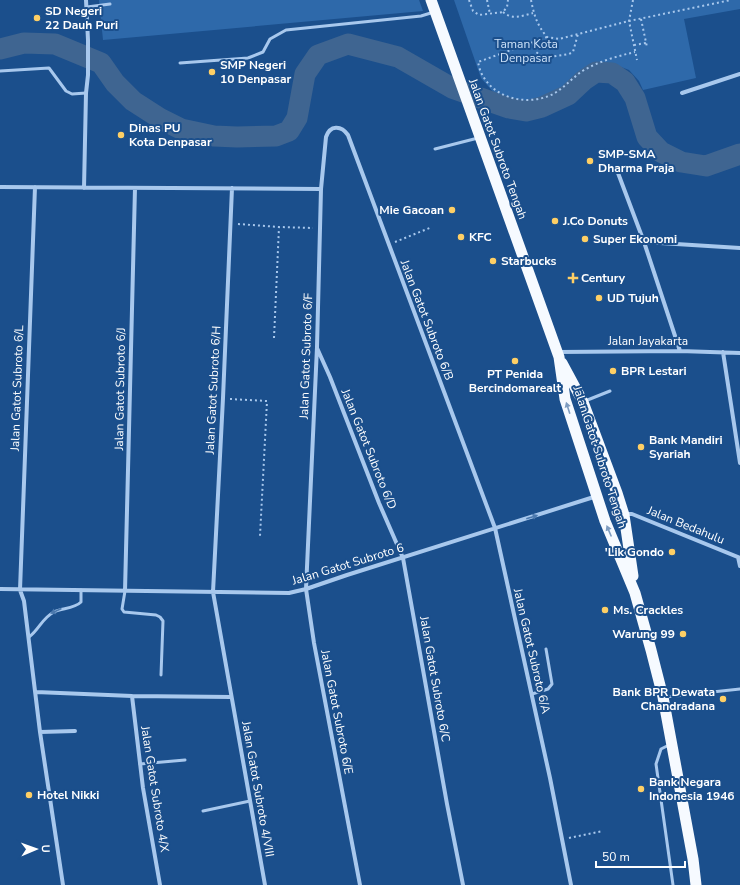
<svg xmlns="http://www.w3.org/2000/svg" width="740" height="885" viewBox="0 0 740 885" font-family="'Nunito Sans',sans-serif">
<rect width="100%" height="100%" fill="#1b4f8c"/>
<path fill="#2e69aa" d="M 99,0 L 419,0 L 423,11 L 103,40 Z
M 454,0 L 740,0 L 740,9 L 684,19 L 696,78 L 643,90 L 639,81 L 629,70 L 616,65 L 604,64 L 585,71 L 572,80 L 566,88 L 544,100 L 519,102 L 495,94 L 481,78 Z"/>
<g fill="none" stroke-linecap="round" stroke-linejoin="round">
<path stroke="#3f6591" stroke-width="21" d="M 0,49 L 24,43 L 55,44 L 101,63 L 115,83 L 133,101 L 161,119 L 181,129 L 214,136 L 237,137 L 276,136 L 289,131 L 297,118 L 305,74 L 318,55 L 348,44 L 398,57 L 452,88 L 509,108 L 526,111 L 542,107 L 568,95 L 584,80 L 596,72 L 612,73 L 625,82 L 635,98 L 647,137 L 661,152 L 681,162 L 706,166 L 740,154"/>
<path stroke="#a8c8ed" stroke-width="2" stroke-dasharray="2 3" stroke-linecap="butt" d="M 469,0 L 473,11 L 479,15 L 503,12 L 507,7 L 508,0
M 487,0 L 490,14
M 531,0 C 534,15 537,25 547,37 L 559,39 L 629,21 L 731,0
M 633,0 L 629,21 L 637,60
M 503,12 C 512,20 522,16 533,13
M 641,19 L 647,47
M 547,37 L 478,62 C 479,66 480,72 483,76 C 497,101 532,106 555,93 C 566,86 573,77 584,70 C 600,61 618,56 635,52
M 533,43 L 536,52 L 544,58 L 569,54 L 573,52 L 578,34
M 634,45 L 646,43
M 238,224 L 279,227
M 395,242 L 432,227
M 274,338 L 279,227 L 313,228
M 230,399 L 267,401 L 260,536
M 569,838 L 603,831"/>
<path stroke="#a8c8ed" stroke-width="3" d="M 87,7 L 110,4
M 180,63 L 248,58 L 263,52 L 270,39 L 286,30 L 421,16 L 434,12
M 0,71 L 49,68 L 66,91 L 72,94 L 86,93
M 435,149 L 478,138
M 585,401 L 610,391
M 125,591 L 122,609 L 124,612 L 156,615 L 160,617 L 163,621 L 161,675
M 29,637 C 39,630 42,618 54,612 C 62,608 74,609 81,602 L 81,590
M 532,694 L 548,689 L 552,684 L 546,649
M 666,697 L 740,689
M 669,745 L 661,749 L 656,764 L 673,885
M 140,764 L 185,760
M 203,811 L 250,801"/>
<path stroke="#a8c8ed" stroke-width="4" d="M 682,93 L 740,74
M 618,173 L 644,242 L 680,351
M 0,187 L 321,189
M 35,187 L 20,590 L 24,601 L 40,732 L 63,885
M 84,188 L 86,93 L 88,75 L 88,40 L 86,0
M 232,188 L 223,398 L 213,592 L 265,885
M 644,242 L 740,248
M 317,348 L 330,377 L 379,503 L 403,558 L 447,804 L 463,885
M 558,352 L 680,351 L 740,353
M 723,352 L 740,463
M 625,514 L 632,514 L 740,558
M 738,557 L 740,566
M 0,589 L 289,593 L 306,589 L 347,575 L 597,496
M 125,591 L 135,188
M 36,692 L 132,696 L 231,697
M 132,696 L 143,788 L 160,885
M 40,732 L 75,731
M 360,885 L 314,643 L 306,589 L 317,347 L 321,189 L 326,137 C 330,125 341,125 348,135 L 495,528 L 550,778 L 571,885"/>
<path stroke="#f6faff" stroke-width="11" d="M 431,0 L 559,357 L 565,399 L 605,521 L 635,593 L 651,650 L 663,697 L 693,859 L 696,885
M 562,363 L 583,402 L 617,493 L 624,515 L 633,576"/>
</g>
<defs><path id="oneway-solid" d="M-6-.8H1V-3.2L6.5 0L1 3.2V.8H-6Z"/></defs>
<g fill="#7e9cc0">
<use href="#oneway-solid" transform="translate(568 408) rotate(-108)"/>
<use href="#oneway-solid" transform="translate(609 531) rotate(-113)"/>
</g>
<g fill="#4c79ae">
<use href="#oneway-solid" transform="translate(532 517) rotate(-18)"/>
<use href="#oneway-solid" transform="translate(56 611) rotate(155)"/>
</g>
<g fill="#fecf65" stroke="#1b4f8c" stroke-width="1.5">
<circle cx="37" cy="18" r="4"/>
<circle cx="212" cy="72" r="4"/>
<circle cx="121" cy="135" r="4"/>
<circle cx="590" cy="161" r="4"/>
<circle cx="452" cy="210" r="4"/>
<circle cx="555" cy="221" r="4"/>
<circle cx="461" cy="237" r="4"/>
<circle cx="585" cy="239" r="4"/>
<circle cx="493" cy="261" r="4"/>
<path d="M571 272h4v4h4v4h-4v4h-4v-4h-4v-4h4z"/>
<circle cx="599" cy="298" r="4"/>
<circle cx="515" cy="361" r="4"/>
<circle cx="613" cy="371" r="4"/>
<circle cx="641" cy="447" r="4"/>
<circle cx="672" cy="552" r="4"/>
<circle cx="605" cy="610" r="4"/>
<circle cx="683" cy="634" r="4"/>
<circle cx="723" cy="699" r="4"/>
<circle cx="641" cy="789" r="4"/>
<circle cx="29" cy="795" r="4"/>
</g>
<g text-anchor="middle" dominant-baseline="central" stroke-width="4" stroke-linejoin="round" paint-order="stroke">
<g font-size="12" font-weight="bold" fill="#fff" stroke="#1b4f8c" text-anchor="start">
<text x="45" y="11">SD Negeri<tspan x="45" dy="14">22 Dauh Puri</tspan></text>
<text x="220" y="65">SMP Negeri<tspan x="220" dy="14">10 Denpasar</tspan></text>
<text x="129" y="128">Dinas PU<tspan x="129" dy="14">Kota Denpasar</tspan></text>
<text x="598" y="154">SMP-SMA<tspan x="598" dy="14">Dharma Praja</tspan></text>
<text x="444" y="210" text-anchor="end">Mie Gacoan</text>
<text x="563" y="221">J.Co Donuts</text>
<text x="469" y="237">KFC</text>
<text x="593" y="239">Super Ekonomi</text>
<text x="501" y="261">Starbucks</text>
<text x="581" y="278">Century</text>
<text x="607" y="298">UD Tujuh</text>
<text x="621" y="371">BPR Lestari</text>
<text x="515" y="374" text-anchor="middle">PT Penida<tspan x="515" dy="14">Bercindomarealt</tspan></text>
<text x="649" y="440">Bank Mandiri<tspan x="649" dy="14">Syariah</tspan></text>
<text x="664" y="552" text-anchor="end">'Lik Gondo</text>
<text x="613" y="610">Ms. Crackles</text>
<text x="675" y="634" text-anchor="end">Warung 99</text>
<text x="715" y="692" text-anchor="end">Bank BPR Dewata<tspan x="715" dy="14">Chandradana</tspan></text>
<text x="649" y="782">Bank Negara<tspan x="649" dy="14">Indonesia 1946</tspan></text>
<text x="37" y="795">Hotel Nikki</text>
</g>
<g font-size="12" fill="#cde2f9" stroke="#1b4f8c">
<text x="526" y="44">Taman Kota<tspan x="526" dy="14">Denpasar</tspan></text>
</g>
<g font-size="12" fill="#fff" stroke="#1b4f8c">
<text transform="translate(498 149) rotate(70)">Jalan Gatot Subroto Tengah</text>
<text transform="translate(427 320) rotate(69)">Jalan Gatot Subroto 6/B</text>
<text x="648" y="341">Jalan Jayakarta</text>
<text transform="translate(306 356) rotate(-88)">Jalan Gatot Subroto 6/F</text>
<text transform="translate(17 388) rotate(-88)">Jalan Gatot Subroto 6/L</text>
<text transform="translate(120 389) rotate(-89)">Jalan Gatot Subroto 6/J</text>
<text transform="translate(213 390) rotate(-87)">Jalan Gatot Subroto 6/H</text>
<text transform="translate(369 449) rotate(68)">Jalan Gatot Subroto 6/D</text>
<text transform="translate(600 457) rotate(72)">Jalan Gatot Subroto Tengah</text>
<text transform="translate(686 525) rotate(22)">Jalan Bedahulu</text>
<text transform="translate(348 564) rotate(-17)">Jalan Gatot Subroto 6</text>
<text transform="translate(532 651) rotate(77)">Jalan Gatot Subroto 6/A</text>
<text transform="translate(435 679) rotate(80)">Jalan Gatot Subroto 6/C</text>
<text transform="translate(337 712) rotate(79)">Jalan Gatot Subroto 6/E</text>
<text transform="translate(155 789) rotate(81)">Jalan Gatot Subroto 4/X</text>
<text transform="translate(258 789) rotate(80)">Jalan Gatot Subroto 4/VIII</text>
</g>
</g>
<g transform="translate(36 849) rotate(88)" stroke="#1b4f8c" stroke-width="3" paint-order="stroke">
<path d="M0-3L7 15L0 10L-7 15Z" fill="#ffffff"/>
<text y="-6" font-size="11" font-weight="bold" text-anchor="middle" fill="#ffffff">U</text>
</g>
<path d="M596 861v6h89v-6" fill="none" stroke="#ffffff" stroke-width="2"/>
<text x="602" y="861" font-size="12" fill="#ffffff" stroke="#1b4f8c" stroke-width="3" paint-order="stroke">50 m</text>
</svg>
